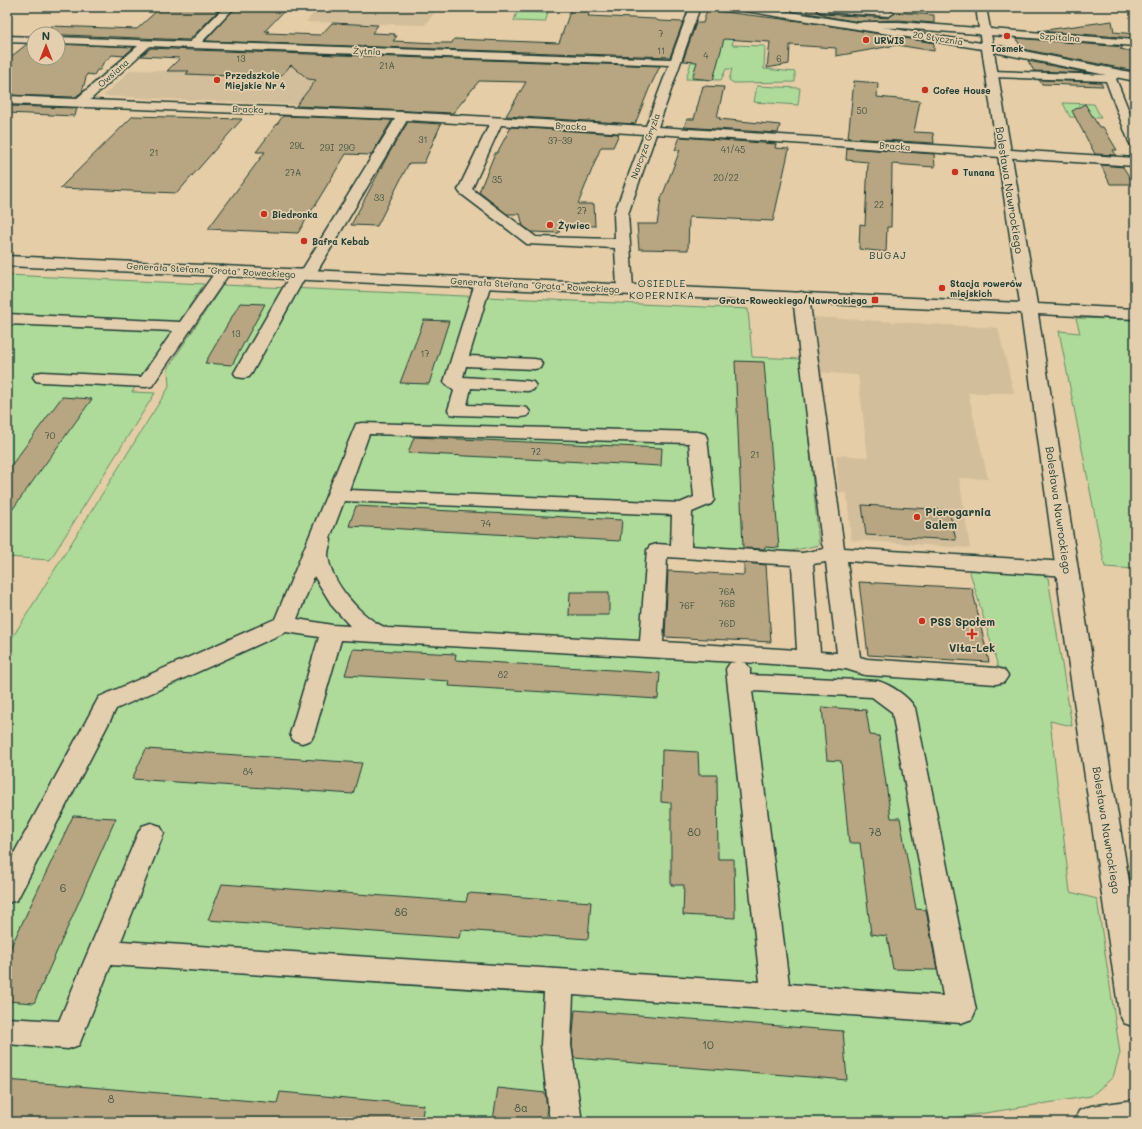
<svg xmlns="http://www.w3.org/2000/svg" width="1142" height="1129" viewBox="0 0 1142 1129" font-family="Mali,sans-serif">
<rect width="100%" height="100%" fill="#e4cda7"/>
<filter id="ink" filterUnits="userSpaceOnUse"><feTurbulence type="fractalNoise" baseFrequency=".025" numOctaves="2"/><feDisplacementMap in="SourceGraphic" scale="8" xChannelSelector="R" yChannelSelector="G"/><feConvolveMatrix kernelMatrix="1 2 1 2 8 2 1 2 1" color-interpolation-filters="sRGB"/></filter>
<g filter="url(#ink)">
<path fill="#d2be9a" d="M 319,7 L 439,7 L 425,25 L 306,22 Z
M 196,49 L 319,53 L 300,76 L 317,77 L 297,105 L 103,96 L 131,70 L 173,71 Z
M 811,317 L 998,328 L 1014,393 L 968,393 L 988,479 L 959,478 L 970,548 L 851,540 L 847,493 L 839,493 L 836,455 L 868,457 L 858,375 L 816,372 Z"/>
<path fill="#aedb9a" stroke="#668c67" d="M 517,12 L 520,12 L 548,13 L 545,22 L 514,21 Z
M 700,31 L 735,32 L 732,45 L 765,46 L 764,69 L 795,72 L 795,82 L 734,83 L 729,80 L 732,69 L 726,69 L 721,80 L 686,79 Z
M 757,86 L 800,88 L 798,105 L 754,102 Z
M 1063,103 L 1094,104 L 1101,118 L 1070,117 Z
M 7,275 L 204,284 L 132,392 L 155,393 L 50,560 L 7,557 Z
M 223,285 L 748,309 L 752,357 L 801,359 L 819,545 L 791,551 L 649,547 L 643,653 L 1003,683 L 969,569 L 1038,572 L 1048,578 L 1072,726 L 1050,721 L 1070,892 L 1097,899 L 1120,1053 L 1113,1077 L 1091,1096 L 929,1122 L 7,1122 L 7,646 L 169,387 L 168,368 Z
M 1076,318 L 1135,320 L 1135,569 L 1105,567 L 1059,331 L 1080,333 Z"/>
<path fill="#b7a681" stroke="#1f3d34" d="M 161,7 L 222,7 L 189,40 L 41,34 L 51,26 L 137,29 Z
M 236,7 L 285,7 L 282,10 L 284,11 L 265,31 L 269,31 L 267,33 L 321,35 L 332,23 L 378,25 L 372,33 L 395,34 L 394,36 L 397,36 L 393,41 L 438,43 L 452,43 L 454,39 L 559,43 L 571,9 L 590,10 L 588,16 L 655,19 L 659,21 L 683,22 L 670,57 L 205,41 Z
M 807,7 L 816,7 L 817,12 L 822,14 L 889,18 L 895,12 L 934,15 L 934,23 L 899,20 L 859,22 L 807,13 Z
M 707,10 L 807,22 L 934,43 L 934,51 L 897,45 L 836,56 L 836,48 L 790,45 L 789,64 L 767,68 L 770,42 L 724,39 L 713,80 L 692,78 L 697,62 L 683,61 L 696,23 L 703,23 Z
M 1112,21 L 1114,32 L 1135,34 L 1135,38 L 1038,31 Z
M 1016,38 L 1123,47 L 1120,49 L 1135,52 L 1135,71 L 1022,49 Z
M 27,44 L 34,44 L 34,58 L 58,58 L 58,44 L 134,47 L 124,56 L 112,55 L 103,63 L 100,70 L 97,70 L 94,75 L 87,74 L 82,92 L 75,97 L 7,95 L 7,60 Z
M 151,48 L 193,50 L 660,66 L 649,89 L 635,124 L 506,116 L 526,82 L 479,81 L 453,113 L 296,106 L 316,80 L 308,79 L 291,65 L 279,78 L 186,74 L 189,71 L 167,71 L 180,58 L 141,56 Z
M 1028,61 L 1088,73 L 1034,71 Z
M 1039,80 L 1100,82 L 1103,86 L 1042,84 Z
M 854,81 L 878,83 L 877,97 L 920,101 L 914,132 L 933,133 L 934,143 L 848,138 Z
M 703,86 L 724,87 L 717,117 L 720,117 L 719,119 L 780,125 L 778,133 L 684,127 L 687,119 L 694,119 Z
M 1085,104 L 1099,127 L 1103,127 L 1117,150 L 1113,150 L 1116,155 L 1095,154 L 1072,111 Z
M 7,106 L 77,108 L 75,116 L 7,113 Z
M 133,116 L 242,119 L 177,193 L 60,188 Z
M 283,116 L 392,120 L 371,155 L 346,154 L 298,233 L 208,229 L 265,152 L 256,152 Z
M 408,122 L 441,124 L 424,163 L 409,163 L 377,226 L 351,225 L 388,155 Z
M 511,127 L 619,134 L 613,147 L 601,147 L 578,204 L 594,204 L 595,226 L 560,224 L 559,233 L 532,232 L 523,226 L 520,214 L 507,214 L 479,192 L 495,153 L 497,153 Z
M 680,137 L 776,144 L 775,148 L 789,149 L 773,221 L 689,217 L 688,250 L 639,249 L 637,224 L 657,224 L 661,199 L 680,150 L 675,150 Z
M 847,148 L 934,154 L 935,167 L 892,164 L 891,227 L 887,227 L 886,252 L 859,249 L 860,224 L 865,225 L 868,162 L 846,160 Z
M 1101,165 L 1123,167 L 1134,184 L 1110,184 Z
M 240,303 L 265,304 L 232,365 L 205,363 Z
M 424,320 L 449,321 L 429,384 L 400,383 Z
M 735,361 L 764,362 L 779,548 L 765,547 L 765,549 L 743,548 Z
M 62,397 L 92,399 L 7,517 L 7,471 Z
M 414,437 L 662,448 L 661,466 L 408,453 Z
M 862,505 L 949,510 L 956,540 L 866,535 Z
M 356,506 L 622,520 L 620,541 L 349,526 Z
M 744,563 L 766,565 L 771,642 L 665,637 L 668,571 L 744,575 Z
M 859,582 L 972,588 L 989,662 L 868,655 Z
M 570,592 L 609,592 L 609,615 L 569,615 Z
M 353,649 L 456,654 L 455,660 L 660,673 L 658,699 L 449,686 L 450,681 L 345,675 Z
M 822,707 L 866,710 L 870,735 L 879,736 L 891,818 L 900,818 L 916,909 L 926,910 L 937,970 L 893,969 L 887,936 L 871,934 L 860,843 L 849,843 L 841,761 L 827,760 Z
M 146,749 L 362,763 L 353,794 L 132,779 Z
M 662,750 L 698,752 L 699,775 L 717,775 L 718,859 L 734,859 L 735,918 L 683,915 L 684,885 L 671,885 L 671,803 L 661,802 Z
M 73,816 L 116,818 L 34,1003 L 7,1001 L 7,955 Z
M 222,884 L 466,902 L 468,893 L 591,902 L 588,939 L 461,930 L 459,938 L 208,920 Z
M 575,1010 L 843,1031 L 847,1080 L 574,1058 L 572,1045 Z
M 7,1080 L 277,1103 L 280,1092 L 424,1105 L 421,1122 L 7,1122 Z
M 498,1088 L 545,1093 L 547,1108 L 545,1122 L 493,1120 Z"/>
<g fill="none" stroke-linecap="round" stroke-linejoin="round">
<g stroke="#1f3d34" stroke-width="3">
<path id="minor" d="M 224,7 L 235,7 L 202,42 L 671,59 L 690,7 L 700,7 L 658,127 L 1135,158 L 1135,166 L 656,134 L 628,214 L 633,289 L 630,292 L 625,294 L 620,292 L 617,289 L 615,248 L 527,244 L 460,193 L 458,190 L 489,125 L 407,120 L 315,275 L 312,278 L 304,279 L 252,373 L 249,377 L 243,378 L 237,377 L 234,373 L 291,274 L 294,271 L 302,270 L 395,119 L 7,104 L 7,96 L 76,99 L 138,46 L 58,43 L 58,37 L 190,42 ZM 150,46 L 193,48 L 669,65 L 646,126 L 403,112 L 90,100 ZM 501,125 L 644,134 L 614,214 L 615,239 L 536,237 L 472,189 Z
M 818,7 L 889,10 L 894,13 L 889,16 L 822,12 L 818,11 L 817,9 Z
M 863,22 L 899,22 L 1135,40 L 1135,46 L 899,28 L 859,27 L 858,25 L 859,23 Z
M 7,36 L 34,37 L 34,43 L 7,42 Z
M 1117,70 L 1123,73 L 1116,79 L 1135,126 L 1135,146 L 1131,145 L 1129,142 L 1106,81 L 992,77 L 986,74 L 992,71 L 1108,75 Z
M 223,266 L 228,268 L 231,271 L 152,386 L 146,387 L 42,382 L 36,381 L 33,377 L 36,373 L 42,372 L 141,377 L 173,331 L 7,324 L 7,314 L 180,322 L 218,268 Z
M 483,278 L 488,280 L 491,283 L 469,356 L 534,359 L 540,360 L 542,364 L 540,368 L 534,369 L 466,366 L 463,377 L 527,381 L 533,382 L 536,386 L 533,390 L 527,391 L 471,388 L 467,405 L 521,407 L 527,408 L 530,412 L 527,416 L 521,417 L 457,415 L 451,414 L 448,410 L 454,391 L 444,382 L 475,283 L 478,280 Z
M 801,292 L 807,294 L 809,297 L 844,548 L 1067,562 L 1074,564 L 1078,569 L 1074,574 L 1067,576 L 847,561 L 860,657 L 867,659 L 996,668 L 1004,670 L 1008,676 L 1004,682 L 996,684 L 865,675 L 846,669 L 741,662 L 746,663 L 750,669 L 750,675 L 878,681 C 891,685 908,696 915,708 L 976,1010 L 972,1019 L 961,1023 L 573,995 L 571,1045 L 582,1122 L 550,1122 L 541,1045 L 544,993 L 111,965 L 79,1045 L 68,1049 L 7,1044 L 7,1018 L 59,1021 L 138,833 L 142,826 L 151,823 L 160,826 L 164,833 L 121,941 L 760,982 L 726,669 L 730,663 L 736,662 L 341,640 L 314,734 L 311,740 L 302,743 L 293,740 L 290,734 L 319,637 L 286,632 L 116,709 L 17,900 L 7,903 L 7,866 L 99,697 L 275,619 L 356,424 L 362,423 L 698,432 L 705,434 L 707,438 L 714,500 L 711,504 L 692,512 L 691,546 L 802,553 L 824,549 L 822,544 L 793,297 L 795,294 ZM 369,434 L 689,443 L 694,497 L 680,503 L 349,490 ZM 344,501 L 672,515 L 671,545 L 657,544 L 650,546 L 647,550 L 640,641 L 387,628 C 362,619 330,582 328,555 C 328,550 330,545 331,540 L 330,538 ZM 667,557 L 792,565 L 797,650 L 663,642 ZM 826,562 L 837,653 L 820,652 L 813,564 ZM 314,576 L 333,607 L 350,626 L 332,625 L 297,619 ZM 752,691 L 872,697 L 892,712 L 943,996 L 789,984 Z"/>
</g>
<g stroke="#1f3d34" stroke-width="3">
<path id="tertiary" d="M 734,7 L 759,7 L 981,43 L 976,7 L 986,7 L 993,45 L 1135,73 L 1135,81 L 994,52 L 1037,304 L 1135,309 L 1135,319 L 1038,314 L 1092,659 L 1135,918 L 1135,1027 L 1124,1023 L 1119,1013 L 1068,659 L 1021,313 L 7,266 L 7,256 L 1020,303 L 982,49 L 739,10 Z
M 1135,1100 L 1135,1122 L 1074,1122 L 1079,1111 L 1091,1106 Z"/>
</g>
<use href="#minor" fill="#e3cfad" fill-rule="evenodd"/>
<use href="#tertiary" fill="#e3cfad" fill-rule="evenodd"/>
</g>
</g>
<g fill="#c8321e" stroke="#e3cfad" stroke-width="1.5">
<circle cx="1007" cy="36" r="4"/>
<circle cx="866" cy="40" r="4"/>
<circle cx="217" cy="80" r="4"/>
<circle cx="925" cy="90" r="4"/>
<circle cx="955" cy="172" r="4"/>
<circle cx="264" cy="214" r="4"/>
<circle cx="550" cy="225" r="4"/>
<circle cx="304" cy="241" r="4"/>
<circle cx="942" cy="288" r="4"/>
<rect x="871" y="296" width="8" height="8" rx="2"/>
<circle cx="917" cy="517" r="4"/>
<circle cx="922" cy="621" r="4"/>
<path d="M970 628h4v4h4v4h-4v4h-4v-4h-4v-4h4z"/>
</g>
<g text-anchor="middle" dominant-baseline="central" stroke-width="3.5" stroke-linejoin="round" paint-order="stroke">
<g font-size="9" fill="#455747">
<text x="661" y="33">7</text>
<text x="661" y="50">11</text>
<text x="706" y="55">4</text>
<text x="241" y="58">13</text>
<text x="779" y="58">6</text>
<text x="387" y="65">21A</text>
<text x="862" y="110">50</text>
<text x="423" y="139">31</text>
<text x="560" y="140">37-39</text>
<text x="297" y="145">29L</text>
<text x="327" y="147">29I</text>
<text x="347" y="147">29G</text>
<text x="733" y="149">41/45</text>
<text x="154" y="152">21</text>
<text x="293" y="172">27A</text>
<text x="726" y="177">20/22</text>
<text x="497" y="179">35</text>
<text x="379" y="197">33</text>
<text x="879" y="204">22</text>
<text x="582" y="210">27</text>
<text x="236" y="333">13</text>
<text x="425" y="353">17</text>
<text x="50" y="435">70</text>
<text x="536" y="451">72</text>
<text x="755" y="454">21</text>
<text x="486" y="523">74</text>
<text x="727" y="591">76A</text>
<text x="727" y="603">76B</text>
<text x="687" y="605">76F</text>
<text x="727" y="623">76D</text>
<text x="503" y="674">82</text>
<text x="248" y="771">84</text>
</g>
<g font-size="9" fill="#1f3d34" stroke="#e3cfad">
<text transform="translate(1060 37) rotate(4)">Szpitalna</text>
<text transform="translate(938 38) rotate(9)">20 Stycznia</text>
<text transform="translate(367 51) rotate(2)">Żytnia</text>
<text transform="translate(113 73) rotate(-41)">Owsiana</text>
<text transform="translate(248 109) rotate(2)">Bracka</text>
<text transform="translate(571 126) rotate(3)">Bracka</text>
<text transform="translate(645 146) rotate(-70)">Narcyza Gryzla</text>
<text transform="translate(895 146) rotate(4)">Bracka</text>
<text transform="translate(211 270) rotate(3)">Generała Stefana "Grota" Roweckiego</text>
<text transform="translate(535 285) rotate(3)">Generała Stefana "Grota" Roweckiego</text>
</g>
<g font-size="9" font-weight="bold" fill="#1f3d34" stroke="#e3cfad" text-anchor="start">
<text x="874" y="40">URWIS</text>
<text x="1007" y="48" text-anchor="middle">Tosmek</text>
<text x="225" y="75">Przedszkole<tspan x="225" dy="10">Miejskie Nr 4</tspan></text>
<text x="933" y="90">Cofee House</text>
<text x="963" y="172">Tunana</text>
<text x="272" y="214">Biedronka</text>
<text x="558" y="225">Żywiec</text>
<text x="312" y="241">Bafra Kebab</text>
<text x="950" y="283">Stacja rowerów<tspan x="950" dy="10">miejskich</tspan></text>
<text x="867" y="300" text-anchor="end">Grota-Roweckiego/Nawrockiego</text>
</g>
<g font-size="10" letter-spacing="1" fill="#1f3d34" stroke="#e3cfad">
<text x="888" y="255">BUGAJ</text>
<text x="662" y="283">OSIEDLE<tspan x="662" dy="12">KOPERNIKA</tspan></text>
</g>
<g font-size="11" fill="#1f3d34" stroke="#e3cfad">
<text transform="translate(1010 190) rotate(81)">Bolesława Nawrockiego</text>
<text transform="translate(1059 510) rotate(82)">Bolesława Nawrockiego</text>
<text transform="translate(1107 830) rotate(81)">Bolesława Nawrockiego</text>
</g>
<g font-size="11" font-weight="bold" fill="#1f3d34" stroke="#e3cfad" text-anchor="start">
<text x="925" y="511">Pierogarnia<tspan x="925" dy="13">Salem</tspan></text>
<text x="930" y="621">PSS Społem</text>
<text x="972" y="647" text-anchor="middle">Vita-Lek</text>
</g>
<g font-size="11" fill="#455747">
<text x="694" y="831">80</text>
<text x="875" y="831">78</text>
<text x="63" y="887">6</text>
<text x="401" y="911">86</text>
<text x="708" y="1044">10</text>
<text x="111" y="1098">8</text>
<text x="521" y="1107">8a</text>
</g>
</g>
<rect width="1142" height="1129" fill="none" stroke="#e3cfad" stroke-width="24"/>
<rect x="12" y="12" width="1118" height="1105" fill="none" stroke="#1f3d34" stroke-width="1.5" filter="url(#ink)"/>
<g transform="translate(46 46)"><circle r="19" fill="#e3cfad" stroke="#95957d"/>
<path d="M0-3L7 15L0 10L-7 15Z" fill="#c8321e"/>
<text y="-6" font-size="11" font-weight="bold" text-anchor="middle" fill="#1f3d34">N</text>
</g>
</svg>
